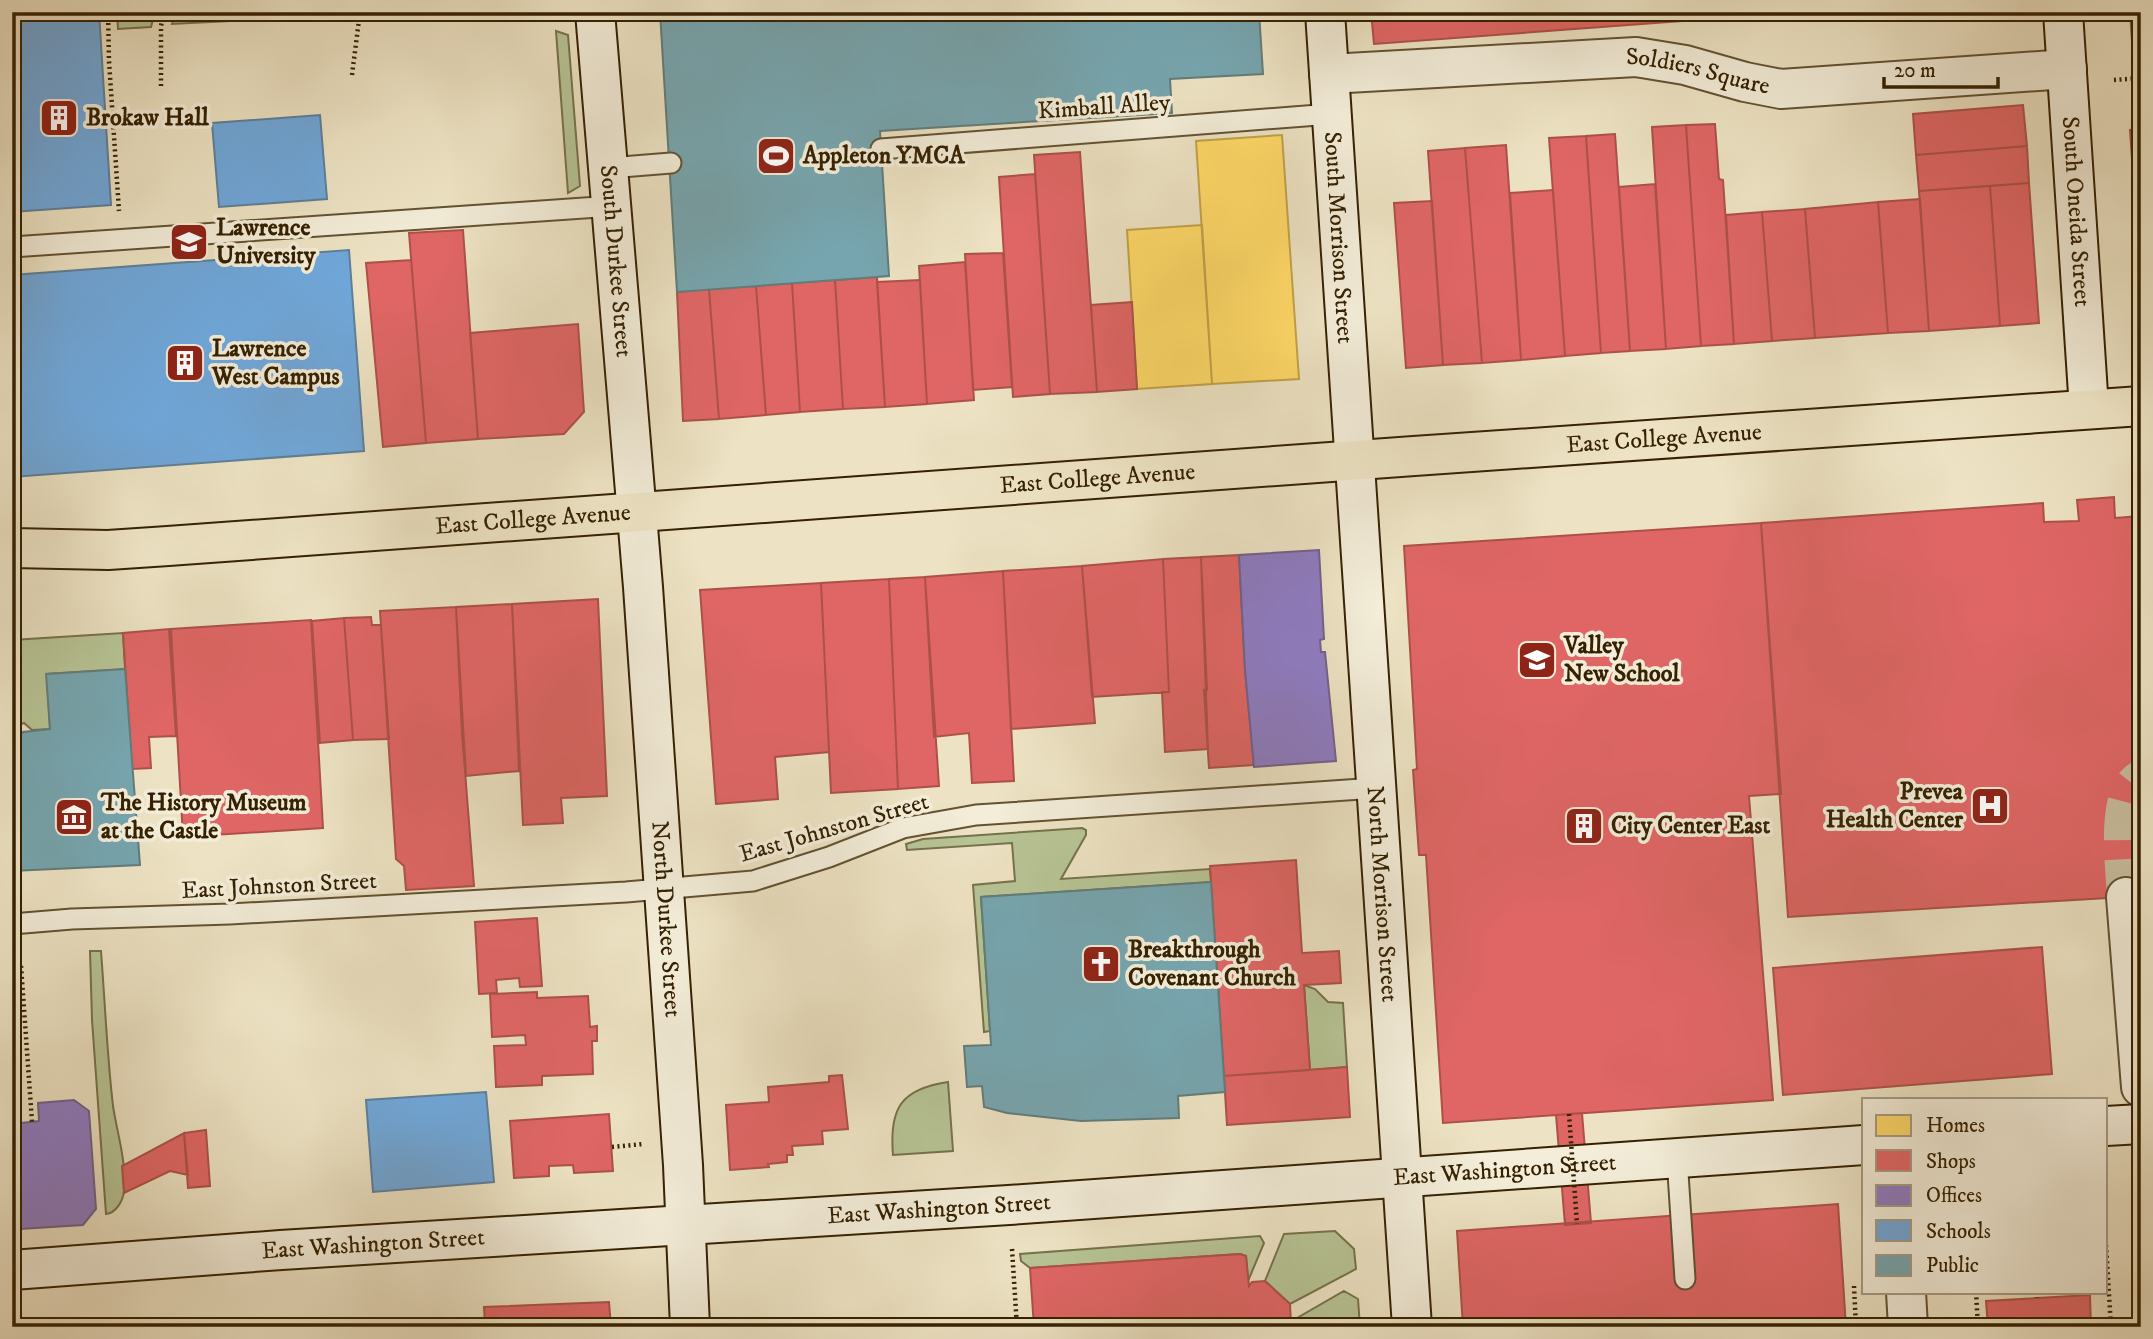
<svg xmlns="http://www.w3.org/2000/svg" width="2153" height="1339" viewBox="0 0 2153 1339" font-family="'IM FELL DW Pica',serif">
<rect width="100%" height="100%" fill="#ede3c4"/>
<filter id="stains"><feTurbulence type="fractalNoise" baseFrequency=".00286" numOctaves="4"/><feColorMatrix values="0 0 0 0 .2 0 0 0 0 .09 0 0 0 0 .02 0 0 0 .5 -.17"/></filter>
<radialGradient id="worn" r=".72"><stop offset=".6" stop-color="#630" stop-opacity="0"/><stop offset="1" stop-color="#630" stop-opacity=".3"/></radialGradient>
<path fill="#b7c495" stroke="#76724b" stroke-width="2" d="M 117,12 L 155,12 L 151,27 L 118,29 Z
M 177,12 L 352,12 L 352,15 L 172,24 Z
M 2130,12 L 2141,12 L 2141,79 L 2133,56 Z
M 556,31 L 568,35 L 580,186 L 568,193 Z
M 123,633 L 125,669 L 47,674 L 50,729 L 32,730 L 24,723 L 19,725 L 12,717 L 12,640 Z
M 1082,828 L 1086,830 L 1086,835 L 1061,879 L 1210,869 L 1211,882 L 981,897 L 990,1031 L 984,1032 L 973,885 L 1015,881 L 1012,843 L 907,850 L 906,844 L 923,839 Z
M 90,951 L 101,951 C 105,1002 107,1055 113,1106 C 117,1133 127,1163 124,1191 C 123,1201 116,1213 106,1214 L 92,1020 Z
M 1304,985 L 1315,989 L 1328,1002 L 1343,1003 L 1347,1067 L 1310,1070 Z
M 948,1082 L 953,1151 L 893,1155 C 889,1108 901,1089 948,1082 Z
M 1335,1231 L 1354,1249 L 1356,1269 L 1290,1304 L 1265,1281 L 1284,1234 Z
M 1260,1236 L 1264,1243 L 1248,1281 L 1246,1256 L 1240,1254 L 1030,1268 L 1021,1261 L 1020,1254 Z
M 1344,1291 L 1358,1299 L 1360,1327 L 1319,1327 L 1316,1322 L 1297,1323 L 1297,1318 Z"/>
<path fill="#ffd966" stroke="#c2a248" stroke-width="2" d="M 1282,135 L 1299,379 L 1212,384 L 1196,141 Z
M 1202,225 L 1212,384 L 1137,389 L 1127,230 Z"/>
<path fill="#e06666" stroke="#ad5148" stroke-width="2" d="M 1371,12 L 1803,12 L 1374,44 Z
M 2023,105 L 2027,146 L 1916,155 L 1913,114 Z
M 1715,124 L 1719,179 L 1723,180 L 1734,344 L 1701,346 L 1686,125 Z
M 1686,125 L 1701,346 L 1666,349 L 1652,127 Z
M 2141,129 L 2141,289 L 2130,130 Z
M 1615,134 L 1630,351 L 1601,353 L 1586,136 Z
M 1586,136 L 1601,353 L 1565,356 L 1549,138 Z
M 1506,145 L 1521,360 L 1482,363 L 1465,148 Z
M 2027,146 L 2029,183 L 1919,191 L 1916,155 Z
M 1465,148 L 1482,363 L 1443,365 L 1428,151 Z
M 1080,152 L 1097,392 L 1050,394 L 1034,155 Z
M 1035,174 L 1050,394 L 1013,397 L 999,177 Z
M 2029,183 L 2039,323 L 2000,326 L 1990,186 Z
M 1655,184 L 1666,349 L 1630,351 L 1619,187 Z
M 1990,186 L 2000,326 L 1929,331 L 1919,191 Z
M 1553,190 L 1565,356 L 1521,360 L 1510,193 Z
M 1920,199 L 1929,331 L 1888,333 L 1878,202 Z
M 1432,201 L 1443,365 L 1406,368 L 1394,203 Z
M 1878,202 L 1888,333 L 1815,338 L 1805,209 Z
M 1805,209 L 1815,338 L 1772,341 L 1762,212 Z
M 1762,212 L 1772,341 L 1734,344 L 1726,215 Z
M 463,230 L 478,439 L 426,443 L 409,233 Z
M 1003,253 L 1012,387 L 973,390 L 965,254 Z
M 411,260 L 426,443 L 383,447 L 366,263 Z
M 965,262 L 974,400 L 927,404 L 919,266 Z
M 877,277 L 885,407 L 843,409 L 835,280 Z
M 835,280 L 843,409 L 800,412 L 792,283 Z
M 920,280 L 927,404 L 885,407 L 877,282 Z
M 792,283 L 800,412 L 766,415 L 756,286 Z
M 756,286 L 766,415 L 719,419 L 709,289 Z
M 709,289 L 719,419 L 683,421 L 677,292 Z
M 1132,302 L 1137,389 L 1097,392 L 1091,305 Z
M 578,324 L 584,412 L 564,434 L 478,439 L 470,333 Z
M 2114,497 L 2115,518 L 2140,516 L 2139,499 L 2141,498 L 2141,896 L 1788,917 L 1761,523 L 2043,503 L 2044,522 L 2079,521 L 2077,500 Z
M 1761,523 L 1781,794 L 1749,796 L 1773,1100 L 1443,1123 L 1426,855 L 1419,855 L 1413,770 L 1417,769 L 1404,546 Z
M 1239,555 L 1245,670 L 1254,765 L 1209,768 L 1204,690 L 1207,690 L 1201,557 Z
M 1201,557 L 1208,749 L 1165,752 L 1162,692 L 1169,692 L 1163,559 Z
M 1163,559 L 1169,692 L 1092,697 L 1082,566 Z
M 1082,566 L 1095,723 L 1011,729 L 1003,571 Z
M 1003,571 L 1014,781 L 972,783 L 969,733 L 934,737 L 925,577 Z
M 925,577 L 939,786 L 898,789 L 889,579 Z
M 889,579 L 898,789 L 831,793 L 821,583 Z
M 821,583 L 829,752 L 775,757 L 778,799 L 716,804 L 700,590 Z
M 598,599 L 607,796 L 561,798 L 563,823 L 523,825 L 512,604 Z
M 512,604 L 519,771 L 466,776 L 456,607 Z
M 456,607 L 462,733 L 474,886 L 406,890 L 404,866 L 396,859 L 380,611 Z
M 371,617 L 372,625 L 381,625 L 389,739 L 353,740 L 344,618 Z
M 344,618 L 353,740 L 320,743 L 312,621 Z
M 311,620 L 323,828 L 183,837 L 171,629 Z
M 169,629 L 176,736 L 149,737 L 151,768 L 132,769 L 123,633 Z
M 1296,860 L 1302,953 L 1339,951 L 1341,983 L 1304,985 L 1310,1070 L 1224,1076 L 1210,866 Z
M 537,918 L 542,986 L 520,987 L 519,978 L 496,980 L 497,993 L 479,994 L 475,922 Z
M 2042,947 L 2052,1074 L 1783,1095 L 1773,968 Z
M 537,992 L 537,998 L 588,996 L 590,1027 L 597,1026 L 597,1041 L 592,1041 L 593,1074 L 542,1076 L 542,1085 L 496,1087 L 494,1046 L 526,1045 L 525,1035 L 492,1037 L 490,994 Z
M 1347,1067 L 1350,1117 L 1227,1125 L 1224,1076 Z
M 842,1075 L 848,1129 L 822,1131 L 823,1144 L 792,1146 L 793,1155 L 787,1155 L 787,1162 L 768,1164 L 769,1167 L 730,1170 L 726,1105 L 769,1102 L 768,1087 L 829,1082 L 829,1076 Z
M 1582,1113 L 1591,1223 L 1565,1225 L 1556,1115 Z
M 609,1114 L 613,1171 L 574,1173 L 573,1165 L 549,1166 L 549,1176 L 514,1178 L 510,1121 Z
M 206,1130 L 210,1186 L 188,1188 L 184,1133 Z
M 184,1133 L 188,1175 L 170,1171 L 124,1193 L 122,1166 Z
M 1838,1204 L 1846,1327 L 1621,1327 L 1621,1323 L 1580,1327 L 1463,1327 L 1457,1231 Z
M 1240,1254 L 1246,1256 L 1249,1286 L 1252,1282 L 1265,1281 L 1290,1304 L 1291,1323 L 1316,1322 L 1319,1327 L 1034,1327 L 1030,1268 Z
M 2090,1295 L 2091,1327 L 1988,1327 L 1986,1301 Z
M 609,1302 L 611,1327 L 485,1327 L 484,1307 Z"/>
<path fill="#8e7cc3" stroke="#736189" stroke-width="2" d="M 1319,550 L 1324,639 L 1320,640 L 1321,652 L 1325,652 L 1336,761 L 1254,767 L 1245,670 L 1239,555 Z
M 74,1100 L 89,1111 L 96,1209 L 83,1225 L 21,1229 L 13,1124 L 39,1121 L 38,1103 Z"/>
<path fill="#6fa8dc" stroke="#5e809a" stroke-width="2" d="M 12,12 L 99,12 L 111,205 L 12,212 Z
M 320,115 L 327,199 L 219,207 L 212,123 Z
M 349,250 L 364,451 L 12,477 L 12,275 Z
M 486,1092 L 494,1182 L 373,1192 L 366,1100 Z"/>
<path fill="#76a5af" stroke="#627d7b" stroke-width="2" d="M 660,12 L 1259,12 L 1263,74 L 1170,79 L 1172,113 L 880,131 L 889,276 L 677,292 Z
M 125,669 L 140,865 L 12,871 L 12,758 L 18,757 L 17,740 L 23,732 L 50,729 L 46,674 Z
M 1211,882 L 1225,1092 L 1178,1096 L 1179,1118 L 1081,1121 L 1007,1113 L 984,1107 L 982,1086 L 967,1087 L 964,1046 L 991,1045 L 981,897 Z"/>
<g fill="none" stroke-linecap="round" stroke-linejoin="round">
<path stroke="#c8bc9d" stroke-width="38" stroke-dasharray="38 19" stroke-linecap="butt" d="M 2126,897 C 2125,870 2114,794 2141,779"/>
<g stroke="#635232" stroke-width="23">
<path id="lane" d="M 881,149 L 1331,114
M 609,168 L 671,163
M 12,247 L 613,206
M 12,924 L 72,919 L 230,914 L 626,892 L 753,881 L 829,857 L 903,828 L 976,815 L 1376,788
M 1677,1158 L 1685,1279"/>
</g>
<g stroke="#635232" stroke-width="42">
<g id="street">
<path id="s1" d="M 1329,74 L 1636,57 L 1685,65 L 1745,82 L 1781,89 L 2067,69"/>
<path d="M 2126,897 L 2141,1087"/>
<path d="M 1906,1292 L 1908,1327"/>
</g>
</g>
<g stroke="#352101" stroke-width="42">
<g id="secondary">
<path id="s2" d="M 595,12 L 643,587 L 683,1165 L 690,1327"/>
<path id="s3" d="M 1325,12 C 1350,451 1382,889 1412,1327"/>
<path id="s4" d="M 2063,12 L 2089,409"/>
<path d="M 2106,1126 L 2141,1124"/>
<path id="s5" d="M 12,1270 L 281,1250 L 1009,1205 L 1864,1145"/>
</g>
</g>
<g stroke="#352101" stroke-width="42">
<g id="primary">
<path id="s6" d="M 12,548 L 108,550 L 168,546 L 1414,456 L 2141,406"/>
</g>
</g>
<path stroke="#352101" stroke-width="4.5" stroke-dasharray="2 3.5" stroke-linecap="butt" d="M 108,12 L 109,61 L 119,211
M 352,75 L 360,12
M 2114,80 L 2141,78
M 161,86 L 161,26 L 164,12
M 21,966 L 32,1122
M 612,1147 L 643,1144
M 2106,1245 L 2111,1327
M 1012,1249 L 1017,1327
M 1854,1286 L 1856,1327
M 1976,1292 L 1978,1327
M 2037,1292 L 2037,1298"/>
<use href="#lane" stroke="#f3edd9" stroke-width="19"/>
<use href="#street" stroke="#f3edd9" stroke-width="38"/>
<use href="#secondary" stroke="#f3edd9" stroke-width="38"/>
<use href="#primary" stroke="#ede3c4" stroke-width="38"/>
<path stroke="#352101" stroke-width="4.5" stroke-dasharray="2 3.5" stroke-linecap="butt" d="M 1569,1114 L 1577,1224"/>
</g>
<defs>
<g id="building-square" transform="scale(2.0125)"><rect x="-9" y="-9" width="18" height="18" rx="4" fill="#8f2418" stroke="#f3edd9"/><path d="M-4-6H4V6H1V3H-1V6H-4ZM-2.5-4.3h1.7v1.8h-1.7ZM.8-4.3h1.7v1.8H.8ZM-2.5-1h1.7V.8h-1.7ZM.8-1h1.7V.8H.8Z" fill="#fff"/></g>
<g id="stadium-square" transform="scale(2.0125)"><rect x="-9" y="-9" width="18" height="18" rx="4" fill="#8f2418" stroke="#f3edd9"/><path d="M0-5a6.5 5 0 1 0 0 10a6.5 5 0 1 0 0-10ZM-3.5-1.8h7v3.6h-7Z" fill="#fff"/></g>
<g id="university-square" transform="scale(2.0125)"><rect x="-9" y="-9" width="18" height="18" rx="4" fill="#8f2418" stroke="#f3edd9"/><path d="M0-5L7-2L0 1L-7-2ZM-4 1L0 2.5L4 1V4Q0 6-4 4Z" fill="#fff"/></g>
<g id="school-square" transform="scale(2.0125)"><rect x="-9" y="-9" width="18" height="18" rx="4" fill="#8f2418" stroke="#f3edd9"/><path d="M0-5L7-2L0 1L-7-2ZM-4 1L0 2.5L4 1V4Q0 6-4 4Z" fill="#fff"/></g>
<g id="hospital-square" transform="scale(2.0125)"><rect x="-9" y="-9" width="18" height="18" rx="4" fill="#8f2418" stroke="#f3edd9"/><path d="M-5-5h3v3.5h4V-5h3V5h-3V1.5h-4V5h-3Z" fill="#fff"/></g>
<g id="museum-square" transform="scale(2.0125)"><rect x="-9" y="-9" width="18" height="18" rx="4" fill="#8f2418" stroke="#f3edd9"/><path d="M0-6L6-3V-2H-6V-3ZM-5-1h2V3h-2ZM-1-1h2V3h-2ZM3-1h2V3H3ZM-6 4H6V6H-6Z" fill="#fff"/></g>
<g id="church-square" transform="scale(2.0125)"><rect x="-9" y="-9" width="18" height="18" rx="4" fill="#8f2418" stroke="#f3edd9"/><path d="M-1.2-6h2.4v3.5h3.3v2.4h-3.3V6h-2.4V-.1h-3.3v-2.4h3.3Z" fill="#fff"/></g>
</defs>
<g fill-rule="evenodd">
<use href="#building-square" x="59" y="118"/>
<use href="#stadium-square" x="776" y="156"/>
<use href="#university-square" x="189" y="242"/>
<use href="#building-square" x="185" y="363"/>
<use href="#school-square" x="1537" y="660"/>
<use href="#hospital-square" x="1990" y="806"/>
<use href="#museum-square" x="74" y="817"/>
<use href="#building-square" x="1584" y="826"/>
<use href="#church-square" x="1101" y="964"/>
</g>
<g text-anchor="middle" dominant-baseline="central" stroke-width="7" stroke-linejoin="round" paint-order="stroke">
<g font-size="24" fill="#352101" stroke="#f3edd9">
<text stroke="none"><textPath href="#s1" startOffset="371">Soldiers Square</textPath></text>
<text transform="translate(1104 107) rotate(-4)">Kimball Alley</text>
<text stroke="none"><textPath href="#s4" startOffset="200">South Oneida Street</textPath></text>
<text stroke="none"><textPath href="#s3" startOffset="226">South Morrison Street</textPath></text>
<text stroke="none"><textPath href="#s2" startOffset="250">South Durkee Street</textPath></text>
<text stroke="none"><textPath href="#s6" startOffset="1656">East College Avenue</textPath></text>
<text stroke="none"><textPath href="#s6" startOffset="1088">East College Avenue</textPath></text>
<text stroke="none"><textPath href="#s6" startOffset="522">East College Avenue</textPath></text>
<text transform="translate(834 828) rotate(-16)">East Johnston Street</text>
<text transform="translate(279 886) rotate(-3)">East Johnston Street</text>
<text stroke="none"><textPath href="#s3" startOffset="884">North Morrison Street</textPath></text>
<text stroke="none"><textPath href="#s2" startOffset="910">North Durkee Street</textPath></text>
<text stroke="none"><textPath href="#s5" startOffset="1496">East Washington Street</textPath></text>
<text stroke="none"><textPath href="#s5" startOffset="929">East Washington Street</textPath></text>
<text stroke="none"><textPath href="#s5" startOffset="362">East Washington Street</textPath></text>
</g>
<g font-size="24" font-weight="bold" fill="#352101" stroke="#f3edd9" text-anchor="start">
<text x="86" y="118">Brokaw Hall</text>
<text x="803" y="156">Appleton YMCA</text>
<text x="216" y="228">Lawrence<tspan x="216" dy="28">University</tspan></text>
<text x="212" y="349">Lawrence<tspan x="212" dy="28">West Campus</tspan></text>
<text x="1564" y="646">Valley<tspan x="1564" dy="28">New School</tspan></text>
<text x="1963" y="792" text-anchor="end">Prevea<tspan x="1963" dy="28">Health Center</tspan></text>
<text x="101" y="803">The History Museum<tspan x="101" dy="28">at the Castle</tspan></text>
<text x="1611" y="826">City Center East</text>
<text x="1128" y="950">Breakthrough<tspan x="1128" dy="28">Covenant Church</tspan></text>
</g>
</g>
<rect width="2153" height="1339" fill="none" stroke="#ede3c4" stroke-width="42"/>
<rect x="14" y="14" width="2125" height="1311" fill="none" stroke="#352101" stroke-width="3.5"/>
<rect x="21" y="21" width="2111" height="1297" fill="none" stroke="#352101" stroke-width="2"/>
<rect x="1862" y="1098" width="245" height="196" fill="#f3edd9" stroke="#a79b83" stroke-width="2"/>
<rect x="1876" y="1115" width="35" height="21" fill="#ffd966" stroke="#a79b83" stroke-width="2"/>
<text x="1926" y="1132" font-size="21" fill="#352101">Homes</text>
<rect x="1876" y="1150" width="35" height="21" fill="#e06666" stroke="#a79b83" stroke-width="2"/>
<text x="1926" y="1168" font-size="21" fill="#352101">Shops</text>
<rect x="1876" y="1185" width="35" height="21" fill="#8e7cc3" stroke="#a79b83" stroke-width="2"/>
<text x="1926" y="1202" font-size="21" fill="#352101">Offices</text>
<rect x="1876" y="1220" width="35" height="21" fill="#6fa8dc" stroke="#a79b83" stroke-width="2"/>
<text x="1926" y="1238" font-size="21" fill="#352101">Schools</text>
<rect x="1876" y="1255" width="35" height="21" fill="#76a5af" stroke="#a79b83" stroke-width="2"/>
<text x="1926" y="1272" font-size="21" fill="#352101">Public</text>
<path d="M1884 77v10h114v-10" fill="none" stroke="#352101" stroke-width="3.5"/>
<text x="1894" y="77" font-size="21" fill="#352101" stroke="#f3edd9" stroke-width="5" paint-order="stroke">20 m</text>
<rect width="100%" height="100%" filter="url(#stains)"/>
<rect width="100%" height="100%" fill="url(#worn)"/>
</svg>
